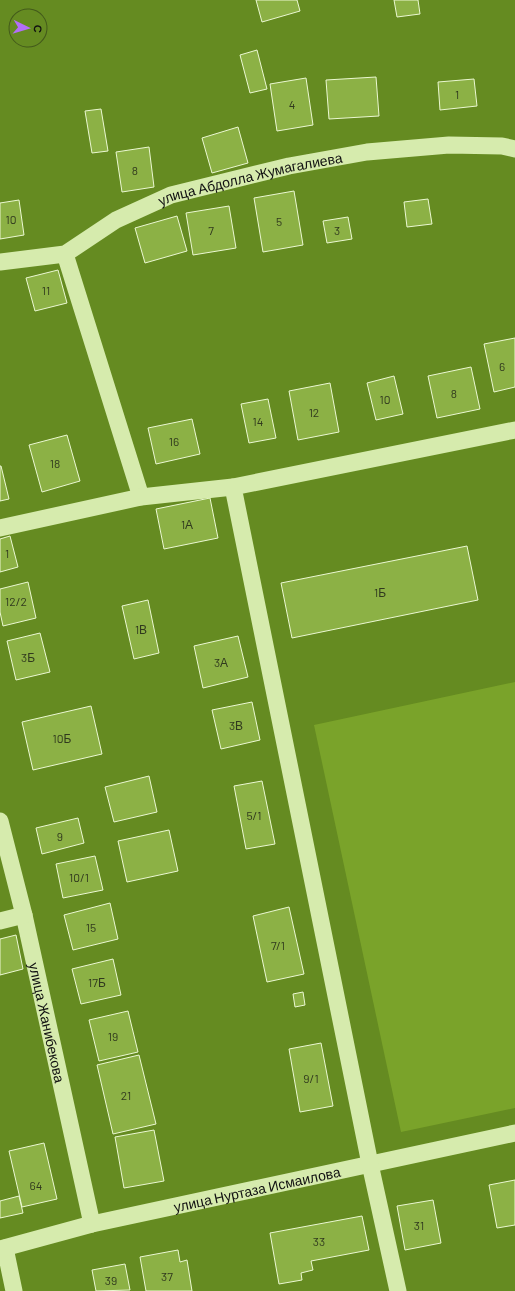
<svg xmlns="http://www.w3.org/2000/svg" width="515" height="1291" viewBox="0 0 515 1291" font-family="Barlow,sans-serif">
<rect width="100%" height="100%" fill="#658b21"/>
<path fill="#7aa32a" d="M 515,682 L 515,1108 L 401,1132 L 314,725 Z"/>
<path fill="#8cb145" stroke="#ebf8d2" d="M 256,0 L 297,0 L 300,11 L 262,22 Z
M 394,0 L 418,0 L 420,14 L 397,17 Z
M 257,50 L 267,89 L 250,93 L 240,55 Z
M 376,77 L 379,116 L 329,119 L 326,80 Z
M 306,78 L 313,125 L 277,131 L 270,84 Z
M 474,79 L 477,106 L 440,110 L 438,82 Z
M 101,109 L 108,151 L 92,153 L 85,111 Z
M 238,127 L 248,163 L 212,173 L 202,138 Z
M 149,147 L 154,187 L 122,192 L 116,152 Z
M 294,191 L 303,245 L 263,252 L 254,198 Z
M 428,199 L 432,224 L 407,227 L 404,202 Z
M 19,200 L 24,235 L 0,239 L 0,203 Z
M 229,206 L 236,248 L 193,255 L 186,213 Z
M 177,216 L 187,251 L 145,263 L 135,228 Z
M 348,217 L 352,239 L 327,243 L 323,221 Z
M 58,270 L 67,303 L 35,311 L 26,278 Z
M 515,338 L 515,387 L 494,392 L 484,344 Z
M 471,367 L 480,409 L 437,418 L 428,376 Z
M 394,376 L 403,414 L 376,420 L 367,383 Z
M 330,383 L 339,432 L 298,440 L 289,391 Z
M 268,399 L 276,438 L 249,443 L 241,404 Z
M 192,419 L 200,454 L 156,464 L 148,428 Z
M 67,435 L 80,481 L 42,492 L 29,445 Z
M 0,466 L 1,466 L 9,499 L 0,501 Z
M 210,498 L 218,538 L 164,549 L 156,509 Z
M 10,536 L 18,567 L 0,572 L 0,539 Z
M 467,546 L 478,600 L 292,638 L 281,583 Z
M 28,582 L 36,618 L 3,626 L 0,612 L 0,589 Z
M 148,600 L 159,653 L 134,659 L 122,606 Z
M 40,633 L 50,672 L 16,680 L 7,641 Z
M 238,636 L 248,677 L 203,688 L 194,646 Z
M 252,702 L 260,740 L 221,749 L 212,710 Z
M 91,706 L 102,754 L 33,770 L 22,722 Z
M 149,776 L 157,812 L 114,822 L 105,787 Z
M 262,781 L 275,844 L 246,849 L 234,786 Z
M 78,818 L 84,843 L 42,854 L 36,828 Z
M 169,830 L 178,871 L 127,882 L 118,841 Z
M 95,856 L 103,890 L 63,898 L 56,864 Z
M 110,903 L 118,939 L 73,950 L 64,915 Z
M 289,907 L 304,974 L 267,982 L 253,916 Z
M 16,935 L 23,969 L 0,975 L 0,939 Z
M 113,959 L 121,995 L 81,1004 L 72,969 Z
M 303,992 L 305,1005 L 295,1007 L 293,994 Z
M 128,1011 L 138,1052 L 99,1061 L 89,1020 Z
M 321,1043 L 333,1106 L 300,1112 L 289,1049 Z
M 139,1055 L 156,1124 L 113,1134 L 97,1065 Z
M 154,1130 L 164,1181 L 124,1188 L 115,1137 Z
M 44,1143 L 57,1199 L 22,1207 L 9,1151 Z
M 515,1180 L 515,1225 L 497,1228 L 489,1185 Z
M 19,1196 L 23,1213 L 0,1218 L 0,1201 Z
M 433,1200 L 441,1243 L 405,1250 L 397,1206 Z
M 362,1216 L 369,1250 L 311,1261 L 313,1270 L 301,1273 L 302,1280 L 279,1284 L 270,1233 Z
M 178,1250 L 180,1262 L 187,1260 L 192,1291 L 146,1291 L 140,1257 Z
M 125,1264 L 130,1290 L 96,1291 L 92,1270 Z"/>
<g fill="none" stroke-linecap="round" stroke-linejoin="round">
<g stroke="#d6ebad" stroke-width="17">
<path d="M 65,254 L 141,497"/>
<path id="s1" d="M 0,262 L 65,254 L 116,220 L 171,195 L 289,166 L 367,152 L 449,145 L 502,146 L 515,149"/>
<path d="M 0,528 L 141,497 L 233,487"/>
<path id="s2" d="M 0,821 L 24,915 L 92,1224"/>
<path d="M 0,921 L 24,915"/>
<path d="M 5,1248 L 14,1291"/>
<path id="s3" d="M 0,1249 L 92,1224 L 515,1133"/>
<path d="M 398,1291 L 370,1164 L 233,487 L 515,430"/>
</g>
</g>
<g text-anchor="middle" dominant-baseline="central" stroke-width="4" stroke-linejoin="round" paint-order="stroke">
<g font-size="12" fill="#30391e">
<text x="457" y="94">1</text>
<text x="292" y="104">4</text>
<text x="135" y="170">8</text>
<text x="11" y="219">10</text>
<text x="279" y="221">5</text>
<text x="211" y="230">7</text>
<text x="337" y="230">3</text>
<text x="46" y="290">11</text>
<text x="502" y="366">6</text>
<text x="454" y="393">8</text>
<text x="385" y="399">10</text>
<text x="314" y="412">12</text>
<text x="258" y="421">14</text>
<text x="174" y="441">16</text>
<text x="55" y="463">18</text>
<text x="187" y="524">1А</text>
<text x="7" y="553">1</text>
<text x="380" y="592">1Б</text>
<text x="16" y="601">12/2</text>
<text x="141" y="629">1В</text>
<text x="28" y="657">3Б</text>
<text x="221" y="662">3А</text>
<text x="236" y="725">3В</text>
<text x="62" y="738">10Б</text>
<text x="254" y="815">5/1</text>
<text x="60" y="836">9</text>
<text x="79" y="877">10/1</text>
<text x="91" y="927">15</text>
<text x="278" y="945">7/1</text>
<text x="97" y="982">17Б</text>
<text x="113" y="1036">19</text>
<text x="311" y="1078">9/1</text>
<text x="126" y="1095">21</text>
<text x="36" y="1185">64</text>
<text x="419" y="1225">31</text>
<text x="319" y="1241">33</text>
<text x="167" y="1276">37</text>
<text x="111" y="1280">39</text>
</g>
<g font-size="14" fill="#111" stroke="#658b21">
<text stroke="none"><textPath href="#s1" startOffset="268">улица Абдолла Жумагалиева</textPath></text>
<text stroke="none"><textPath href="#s2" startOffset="207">улица Жанибекова</textPath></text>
<text stroke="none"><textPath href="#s3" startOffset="264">улица Нуртаза Исмаилова</textPath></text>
</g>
</g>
<g transform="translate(28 28) rotate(95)"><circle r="19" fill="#658b21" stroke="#435a1b"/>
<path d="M0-3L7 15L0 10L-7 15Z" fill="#b36ef8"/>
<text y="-6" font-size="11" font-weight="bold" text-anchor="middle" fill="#111111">С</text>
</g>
</svg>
